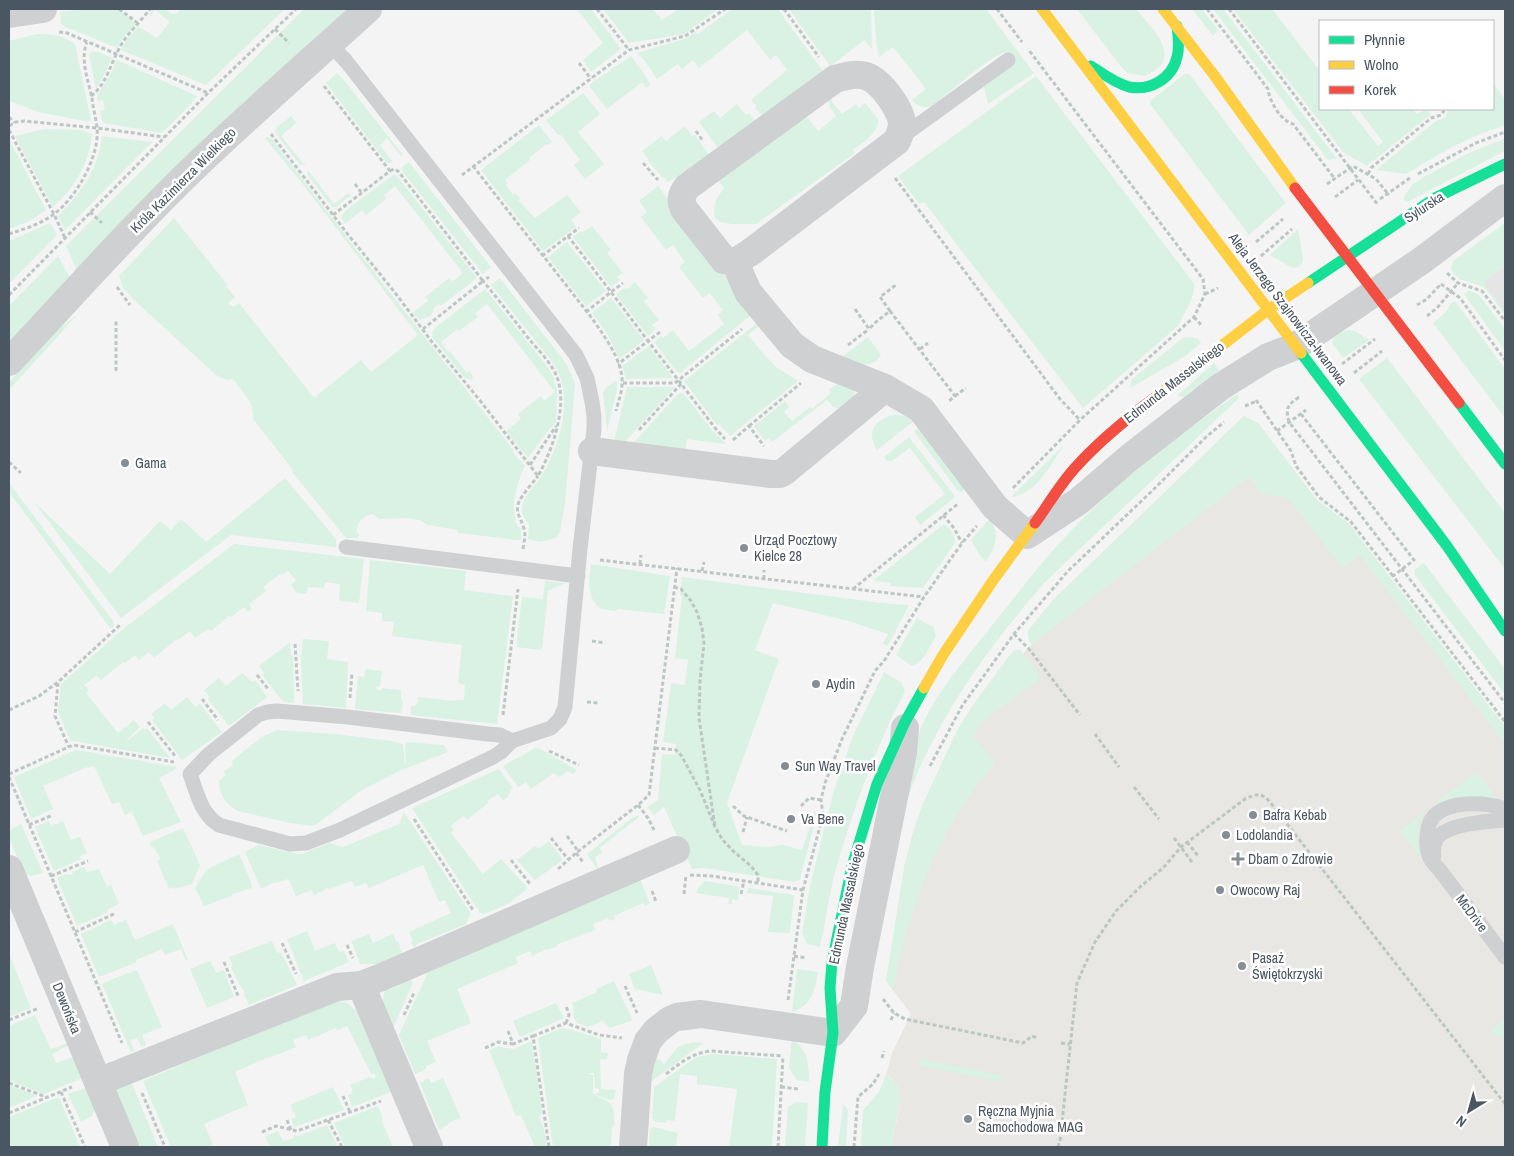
<svg xmlns="http://www.w3.org/2000/svg" width="1514" height="1156" viewBox="0 0 1514 1156" font-family="'Archivo Narrow',sans-serif">
<rect width="100%" height="100%" fill="#f4f4f4"/>
<path fill="#e8e7e3" d="M 1244,416 L 1258,423 L 1317,500 L 1349,524 L 1505,727 L 1505,1147 L 891,1147 L 900,1106 L 893,1080 L 886,1075 L 892,1053 L 911,1014 L 886,981 L 905,863 L 912,836 L 922,806 L 958,729 L 973,705 L 1013,651 L 1020,650 L 1023,654 L 1032,644 L 1029,641 L 1028,631 L 1053,600 Z"/>
<path fill="#e6e5e6" d="M 1505,266 L 1505,312 L 1483,283 Z"/>
<path fill="#d9f2e3" d="M 85,9 L 117,9 L 136,24 L 122,39 L 117,48 L 66,27 L 61,24 L 60,12 Z
M 153,9 L 165,9 L 172,14 L 177,13 L 180,9 L 285,9 L 206,85 L 121,50 L 128,38 L 139,27 L 157,38 L 170,22 L 155,10 L 151,16 L 149,14 Z
M 304,9 L 347,9 L 197,145 L 77,270 L 66,246 Z
M 577,9 L 591,9 L 621,49 L 591,72 L 583,60 L 603,43 Z
M 603,9 L 653,9 L 662,20 L 678,9 L 718,9 L 684,34 L 629,43 Z
M 732,9 L 778,9 L 823,71 L 764,117 L 755,108 L 757,106 L 751,100 L 787,70 L 776,55 L 770,60 L 747,30 L 699,68 L 693,60 L 682,69 L 678,64 L 657,79 L 645,61 L 637,53 L 687,38 L 695,32 L 698,34 Z
M 789,9 L 871,9 L 872,49 L 864,40 L 831,66 L 830,66 Z
M 874,9 L 986,9 L 1034,73 L 988,104 L 984,87 L 1015,62 L 1007,52 C 991,54 947,95 932,106 C 923,108 918,107 912,100 L 926,89 L 893,47 L 879,57 L 876,38 Z
M 1077,9 L 1136,9 C 1146,22 1175,48 1161,65 C 1157,70 1150,73 1145,76 L 1128,73 L 1122,68 Z
M 1192,9 L 1201,9 L 1218,29 L 1217,32 L 1213,36 Z
M 1213,9 L 1223,9 L 1337,159 L 1328,160 Z
M 1233,9 L 1272,9 L 1320,71 L 1320,109 L 1349,109 L 1378,146 L 1383,142 L 1358,109 L 1412,109 L 1417,114 L 1426,109 L 1431,114 L 1367,166 L 1344,153 Z
M 37,34 C 51,34 63,35 75,44 L 91,120 L 89,122 L 38,112 L 9,101 L 9,41 Z
M 92,51 L 98,52 L 112,58 L 103,77 L 96,89 L 89,55 Z
M 631,56 L 645,75 L 650,85 L 646,88 L 642,82 L 607,109 L 590,87 L 590,84 Z
M 117,60 L 197,96 L 191,104 L 162,133 L 104,123 L 102,121 L 100,111 L 105,110 L 103,100 L 98,101 L 97,96 L 110,75 Z
M 337,73 L 343,79 L 403,155 L 401,156 L 387,138 L 380,145 L 393,162 L 391,163 L 387,163 L 326,83 Z
M 1186,73 L 1190,75 L 1286,203 L 1249,235 L 1150,104 L 1150,101 Z
M 1036,76 L 1195,285 L 1191,301 L 1178,326 L 1083,408 L 924,202 L 919,204 L 898,176 Z
M 1493,82 L 1505,100 L 1505,125 L 1478,135 L 1450,148 L 1406,174 L 1376,170 L 1436,121 C 1444,118 1447,118 1448,109 L 1493,109 Z
M 583,93 L 600,114 L 578,132 L 604,164 L 585,179 L 574,165 L 580,160 L 561,135 L 558,135 L 546,120 Z
M 823,95 L 830,99 L 842,114 L 856,104 L 859,108 L 865,103 L 878,119 C 880,132 862,143 853,150 L 855,153 L 756,224 L 732,224 L 720,222 L 715,218 C 712,205 717,198 724,188 L 715,176 L 803,112 L 818,131 L 836,116 L 829,106 L 830,104 Z
M 737,104 L 746,115 L 749,113 L 756,122 L 719,149 L 699,122 L 714,111 L 720,118 Z
M 291,116 L 296,122 L 295,124 L 281,136 L 302,162 L 306,165 L 300,165 L 275,132 L 277,127 Z
M 539,125 L 552,142 L 548,145 L 546,144 L 529,158 L 530,160 L 505,180 L 508,184 L 506,185 L 513,195 L 515,193 L 520,199 L 518,200 L 535,218 L 567,195 L 581,212 L 571,220 L 576,227 L 543,251 L 481,170 Z
M 685,126 L 692,136 L 695,135 L 710,156 L 668,182 L 664,177 L 663,178 L 648,161 L 649,160 L 642,151 L 662,136 L 666,141 Z
M 45,129 L 81,130 L 92,134 C 90,162 74,189 53,207 L 15,136 Z
M 102,136 L 152,142 L 65,230 L 58,216 C 81,193 98,170 102,136 Z
M 267,137 L 271,138 C 351,244 433,347 514,451 L 513,453 L 525,465 C 518,482 510,502 516,520 L 515,521 L 518,527 L 520,527 L 521,531 L 521,539 L 519,540 L 458,533 L 457,530 L 428,525 L 420,520 L 406,518 L 379,519 L 373,514 C 363,516 356,522 357,532 L 360,536 L 358,536 L 358,538 L 346,538 L 292,472 L 294,471 L 253,419 C 256,404 242,393 235,381 L 232,379 L 227,380 L 216,375 L 135,301 L 123,288 L 119,276 L 174,218 L 226,283 L 228,284 L 226,286 L 235,297 L 228,303 L 233,307 L 239,303 L 314,398 L 361,360 L 371,372 L 418,335 L 301,182 L 265,138 Z
M 1505,138 L 1505,151 L 1407,202 L 1404,200 L 1405,195 L 1412,185 L 1424,177 L 1467,154 Z
M 9,139 L 46,210 L 30,221 L 9,229 Z
M 409,162 L 491,267 L 483,274 L 403,172 L 402,167 Z
M 308,170 L 333,203 L 336,203 L 347,194 L 351,195 L 336,207 L 332,207 L 309,177 L 307,174 Z
M 394,174 L 397,176 L 477,278 L 441,306 L 439,304 L 433,309 L 434,311 L 430,316 L 419,320 L 413,312 L 428,301 L 425,297 L 449,278 L 452,282 L 463,273 L 395,186 L 384,195 L 386,199 L 366,215 L 362,210 L 345,224 L 341,217 L 346,210 Z
M 658,186 L 739,294 L 751,315 L 680,373 L 676,371 L 654,342 L 662,336 L 663,338 L 673,330 L 689,351 L 724,324 L 718,315 L 723,310 L 710,293 L 703,298 L 679,267 L 685,262 L 673,245 L 666,250 L 641,217 L 647,212 L 639,201 Z
M 50,223 L 57,235 L 9,284 L 9,241 Z
M 1505,223 L 1505,266 L 1483,283 L 1505,312 L 1505,315 L 1485,288 L 1479,285 L 1459,279 L 1451,270 L 1453,261 Z
M 592,226 L 611,250 L 607,253 L 623,273 L 617,277 L 620,280 L 611,287 L 573,237 L 581,231 L 583,232 Z
M 1298,229 L 1303,258 L 1303,262 L 1299,267 L 1293,268 L 1287,265 L 1270,255 Z
M 567,242 L 606,291 L 586,306 L 548,257 Z
M 58,256 L 70,278 L 9,343 L 9,306 Z
M 500,278 L 561,357 L 567,365 L 575,383 L 565,504 L 560,532 L 556,538 L 539,542 L 528,539 L 529,524 C 524,519 521,514 522,507 C 524,496 534,487 540,478 C 560,447 575,398 554,364 L 491,285 Z
M 635,282 L 648,298 L 644,301 L 659,320 L 652,325 L 656,329 L 648,336 L 616,294 L 625,288 L 627,289 Z
M 485,289 L 547,366 L 554,379 L 557,391 L 556,422 L 547,432 L 528,458 L 506,431 L 521,419 L 518,414 L 541,396 L 544,401 L 555,392 L 487,304 L 475,313 L 478,317 L 459,331 L 457,329 L 441,342 L 448,352 L 450,351 L 467,373 L 470,371 L 473,378 L 471,380 L 465,378 L 432,337 L 433,331 L 436,327 Z
M 1469,290 L 1479,295 L 1505,329 L 1505,351 L 1464,294 Z
M 611,298 L 644,340 L 619,359 L 608,335 L 592,313 Z
M 1455,301 L 1505,369 L 1505,418 L 1433,323 L 1446,312 L 1450,304 Z
M 78,314 L 9,390 L 9,382 L 57,330 Z
M 761,320 L 763,323 L 748,335 L 761,351 L 776,367 L 798,381 L 730,436 L 720,425 L 717,425 L 684,381 Z
M 1347,330 L 1355,331 L 1369,340 L 1343,358 L 1332,343 L 1335,336 Z
M 868,337 L 881,355 C 871,371 853,363 838,360 Z
M 1184,337 L 1198,338 L 1201,343 L 1184,357 L 1130,388 L 1132,379 Z
M 649,346 L 673,378 L 626,379 L 622,366 Z
M 1387,358 L 1505,513 L 1505,569 L 1359,379 Z
M 1214,363 L 1219,370 L 1184,397 L 1177,396 Z
M 615,381 L 617,381 L 617,390 L 607,431 L 603,392 L 607,387 Z
M 840,382 L 853,389 L 855,396 L 841,409 L 833,407 L 827,400 L 772,442 L 769,438 L 765,441 L 754,426 L 785,401 L 789,407 L 784,412 L 792,421 L 810,407 L 812,409 L 831,393 L 829,390 Z
M 627,387 L 675,387 L 622,445 L 615,442 L 615,438 Z
M 680,393 L 684,394 L 712,430 L 726,444 L 687,439 L 685,454 L 630,447 L 675,397 Z
M 1237,394 L 1239,398 L 1044,583 C 989,647 937,717 908,797 C 910,781 910,764 914,748 C 924,707 960,666 986,633 C 1012,601 1037,567 1065,537 C 1117,482 1176,437 1237,394 Z
M 893,415 C 901,414 907,416 914,421 L 877,450 C 866,432 874,420 893,415 Z
M 1244,416 L 1258,423 L 1317,500 L 1349,524 L 1505,727 L 1505,744 L 1360,555 L 1343,568 L 1291,502 L 1283,497 L 1262,494 L 1249,477 L 1032,644 L 1029,641 L 1028,631 L 1053,600 Z
M 920,427 L 967,488 L 961,492 L 958,491 L 915,433 L 915,431 Z
M 909,437 L 954,495 L 954,498 L 920,525 L 915,517 L 945,494 L 910,448 L 890,462 L 888,460 L 887,461 L 884,457 Z
M 1065,444 C 1050,464 1038,494 1011,497 Z
M 285,478 L 336,539 L 336,547 L 231,535 L 121,618 L 34,502 L 110,574 L 160,521 L 171,530 L 181,519 L 206,542 Z
M 9,483 L 113,621 L 114,625 L 111,629 L 9,492 Z
M 990,518 C 1000,536 996,546 986,562 L 979,554 L 971,540 Z
M 944,524 C 950,527 955,536 955,543 L 923,588 L 891,586 L 891,583 L 875,581 L 874,580 Z
M 234,544 L 364,559 L 359,603 L 339,601 L 340,584 L 325,582 L 324,588 L 308,587 L 306,594 L 297,593 L 291,585 L 296,580 L 288,571 L 282,575 L 280,574 L 263,587 L 266,591 L 249,604 L 252,609 L 248,612 L 244,607 L 231,617 L 229,616 L 211,631 L 208,629 L 195,638 L 190,631 L 178,640 L 177,639 L 154,658 L 149,652 L 139,660 L 135,655 L 125,663 L 123,662 L 101,680 L 96,676 L 84,685 L 89,690 L 86,693 L 118,733 L 134,720 L 140,727 L 126,741 L 127,741 L 143,728 L 144,730 L 147,728 L 170,758 L 74,741 L 71,742 L 58,712 L 61,684 L 123,629 Z
M 370,560 L 466,571 L 464,590 L 513,596 L 497,724 L 411,715 L 411,706 L 415,706 L 416,704 L 417,705 L 418,697 L 455,701 L 455,700 L 464,700 L 465,685 L 458,683 L 462,645 L 392,636 L 394,622 L 382,621 L 382,613 L 366,611 Z
M 1424,563 L 1505,669 L 1505,694 L 1414,574 L 1415,569 Z
M 591,564 L 670,576 L 664,614 L 618,609 L 616,611 C 611,610 604,610 600,608 C 586,598 589,578 591,564 Z
M 682,577 L 890,604 L 909,605 L 888,646 L 883,644 L 888,634 L 845,620 L 773,603 L 755,650 L 779,659 L 727,803 L 742,845 L 768,847 L 783,845 L 802,850 L 815,811 L 817,814 L 800,879 L 795,882 L 704,868 L 692,869 L 664,807 L 654,815 L 647,807 L 658,800 L 662,754 L 675,755 L 676,744 L 663,742 L 671,683 L 685,685 L 688,660 L 675,658 L 682,596 L 680,595 Z
M 545,581 L 565,583 L 548,591 L 542,650 L 516,647 L 522,597 L 543,599 Z
M 917,618 L 933,627 L 936,636 C 930,645 924,663 912,666 L 896,655 Z
M 303,639 L 329,641 L 327,659 L 348,662 L 346,708 L 303,704 L 301,658 Z
M 290,642 L 291,655 L 293,655 L 294,703 L 284,702 L 281,699 L 262,675 L 264,673 L 259,666 Z
M 1020,650 L 1041,678 L 983,721 L 973,736 L 995,763 C 954,810 926,867 908,927 C 902,947 898,969 893,990 L 886,981 L 905,863 L 922,806 L 958,729 L 973,705 L 1013,651 Z
M 366,669 L 382,671 L 380,686 L 376,687 L 378,690 L 381,690 L 382,688 L 401,690 L 401,698 L 403,702 L 401,713 L 355,709 L 358,676 L 364,677 Z
M 884,672 L 902,683 L 905,691 C 874,751 851,814 833,880 C 828,902 825,925 820,947 L 807,944 L 802,933 L 810,886 L 834,790 L 853,736 Z
M 242,673 L 252,682 L 255,680 L 267,697 L 229,726 L 208,699 L 209,696 L 204,690 L 219,678 L 226,686 Z
M 187,697 L 195,707 L 200,704 L 222,732 L 182,760 L 152,720 L 155,718 L 151,714 L 165,703 L 171,710 Z
M 277,730 L 335,734 L 392,741 L 403,744 L 405,764 L 406,764 L 405,745 L 407,742 L 444,745 L 448,752 L 399,771 L 362,790 L 314,826 L 290,823 L 238,811 C 226,805 219,795 219,781 L 225,776 L 224,771 L 233,766 L 232,761 L 260,738 Z
M 535,748 L 540,749 L 577,770 L 573,774 L 568,771 L 559,777 L 554,773 L 531,789 L 526,782 L 518,787 L 503,766 Z
M 76,750 L 177,767 L 173,771 L 159,778 L 181,822 L 143,836 L 132,812 L 125,815 L 119,802 L 112,804 L 94,766 L 88,768 L 87,767 L 43,786 L 53,809 L 31,819 L 14,777 Z
M 499,769 L 513,788 L 510,790 L 511,792 L 508,794 L 509,796 L 503,800 L 498,794 L 487,801 L 488,803 L 467,820 L 463,816 L 451,826 L 454,830 L 451,833 L 483,874 L 501,859 L 526,886 L 527,889 L 508,904 L 484,914 L 480,913 L 412,808 Z
M 1477,772 L 1496,797 L 1495,800 L 1480,797 L 1439,804 L 1437,801 Z
M 404,812 L 471,914 L 466,924 L 417,944 L 414,948 L 411,942 L 413,941 L 409,932 L 451,913 L 445,900 L 439,902 L 423,865 L 369,888 L 366,883 L 355,887 L 352,881 L 329,889 L 326,888 L 325,890 L 314,895 L 311,890 L 296,896 L 288,879 L 276,883 L 275,882 L 261,889 L 245,852 L 259,845 L 298,854 L 302,854 L 329,843 L 343,847 L 399,824 Z
M 1423,813 L 1424,814 C 1414,831 1416,840 1422,857 L 1421,858 L 1400,831 Z
M 638,815 L 639,817 L 600,848 L 602,853 L 595,857 L 599,872 L 587,854 L 633,817 L 633,818 Z
M 49,821 L 51,826 L 63,821 L 71,840 L 80,837 L 87,853 L 80,856 L 81,859 L 54,871 L 35,827 Z
M 21,824 L 43,873 L 30,876 L 24,873 L 9,838 L 9,831 Z
M 183,828 L 200,865 L 192,884 L 175,889 L 174,887 L 169,889 L 157,861 L 160,859 L 154,847 L 152,848 L 150,842 Z
M 549,841 L 563,860 L 535,880 L 517,860 L 535,846 L 538,849 Z
M 239,854 L 251,882 L 252,888 L 232,894 L 232,896 L 204,906 L 195,888 L 206,870 Z
M 84,867 L 87,872 L 99,869 L 107,887 L 111,885 L 119,904 L 107,910 L 108,912 L 77,926 L 57,878 L 66,874 L 73,875 L 72,872 Z
M 639,880 L 641,881 L 650,904 L 645,906 L 643,903 L 614,916 L 615,919 L 610,921 L 608,918 L 593,924 L 595,930 L 558,944 L 558,946 L 547,950 L 546,949 L 532,956 L 530,951 L 516,957 L 518,963 L 457,989 L 471,1023 L 427,1041 L 436,1062 L 426,1066 L 426,1069 L 415,1074 L 399,1035 L 428,972 Z
M 705,881 L 736,886 L 739,888 L 738,900 L 732,899 L 732,904 L 728,904 L 729,898 L 696,893 L 698,888 Z
M 749,888 L 794,895 L 790,933 L 768,932 L 773,896 L 746,893 Z
M 111,920 L 114,925 L 126,920 L 135,940 L 173,924 L 188,960 L 186,961 L 181,949 L 165,955 L 162,949 L 136,960 L 137,962 L 99,977 L 81,934 Z
M 307,931 L 315,951 L 335,943 L 339,952 L 344,951 L 349,962 L 304,981 L 287,939 Z
M 369,934 L 373,943 L 393,934 L 396,941 L 398,941 L 403,956 L 381,964 L 360,964 L 351,941 Z
M 272,941 L 277,953 L 281,952 L 297,985 L 249,1005 L 244,994 L 245,993 L 242,988 L 241,988 L 231,967 L 233,966 L 229,957 Z
M 9,954 L 31,1008 L 9,1017 Z
M 210,961 L 216,973 L 224,970 L 234,997 L 207,1008 L 190,969 Z
M 651,965 L 663,995 L 635,989 L 629,974 Z
M 797,969 L 818,972 C 815,990 812,1006 792,1012 Z
M 137,970 L 162,1027 L 142,1035 L 146,1045 L 141,1046 L 137,1038 L 130,1040 L 134,1050 L 131,1052 L 102,984 L 115,978 Z
M 411,979 L 413,983 L 392,1030 L 380,1003 L 383,1000 L 385,990 L 390,990 Z
M 614,981 L 632,1019 L 631,1021 L 610,1028 L 603,1021 L 588,1027 L 576,1022 C 572,1015 575,1009 572,1003 L 597,992 L 596,989 Z
M 340,1001 L 349,1004 L 357,1012 L 391,1092 L 352,1107 L 348,1095 L 352,1094 L 351,1092 L 353,1091 L 350,1085 L 370,1077 L 374,1079 L 376,1076 L 374,1073 L 371,1074 L 347,1026 L 337,1030 L 336,1028 L 308,1040 L 306,1035 L 293,1040 L 296,1047 L 269,1058 L 268,1057 L 235,1072 L 248,1105 L 204,1124 L 213,1145 L 207,1147 L 171,1147 L 143,1081 L 280,1023 L 282,1024 L 335,1002 Z
M 556,1003 L 564,1018 L 520,1037 L 513,1021 Z
M 35,1015 L 51,1049 L 68,1043 L 69,1045 L 67,1046 L 52,1054 L 56,1063 L 74,1057 L 82,1078 L 44,1094 L 9,1080 L 9,1026 Z
M 1505,1019 L 1505,1038 L 1498,1037 L 1490,1031 Z
M 562,1028 L 569,1029 L 601,1039 L 601,1052 L 608,1053 L 607,1059 L 600,1059 L 601,1089 L 616,1090 L 614,1099 L 610,1100 L 594,1094 L 599,1093 L 599,1089 L 595,1088 L 594,1073 L 589,1073 L 589,1074 L 593,1075 L 593,1094 C 611,1103 615,1102 614,1124 L 616,1124 L 612,1127 L 611,1147 L 553,1147 L 538,1038 Z
M 792,1039 C 808,1050 809,1064 809,1082 L 797,1080 L 789,1068 Z
M 532,1041 L 542,1112 L 541,1115 L 539,1116 L 544,1130 L 547,1147 L 535,1147 L 521,1115 L 516,1116 L 489,1050 L 499,1046 L 501,1047 L 514,1049 Z
M 693,1042 L 703,1043 L 648,1084 L 651,1056 L 660,1060 L 664,1064 L 678,1047 Z
M 712,1054 L 777,1059 L 772,1147 L 729,1147 L 737,1089 L 697,1084 L 697,1076 L 680,1074 L 675,1121 L 667,1120 L 666,1123 L 656,1122 L 652,1118 L 654,1087 L 695,1058 Z
M 921,1059 L 1000,1075 L 1002,1078 L 1002,1080 L 998,1081 L 923,1066 L 919,1064 Z
M 886,1075 L 898,1085 L 901,1098 L 891,1147 L 861,1147 L 863,1110 L 879,1092 Z
M 429,1078 L 431,1083 L 443,1078 L 461,1118 L 448,1123 L 448,1125 L 439,1130 L 420,1083 L 424,1082 L 423,1080 Z
M 130,1079 L 158,1147 L 139,1147 L 113,1086 Z
M 9,1085 L 37,1096 L 9,1108 Z
M 333,1087 L 344,1110 L 294,1127 L 291,1119 L 296,1117 L 290,1105 Z
M 86,1088 L 95,1109 L 92,1116 L 81,1122 L 68,1094 Z
M 59,1097 L 80,1147 L 9,1147 L 9,1117 Z
M 797,1102 L 808,1103 L 805,1147 L 785,1147 L 788,1107 Z
M 843,1104 L 848,1110 L 846,1147 L 838,1147 Z
M 378,1106 L 383,1119 L 381,1120 L 393,1147 L 345,1147 L 334,1123 Z
M 327,1125 L 338,1147 L 270,1147 L 265,1136 L 278,1131 L 283,1141 L 294,1138 L 294,1135 L 298,1136 Z
M 653,1127 L 678,1133 L 676,1147 L 649,1147 L 650,1129 Z"/>
<g fill="none" stroke-linecap="round" stroke-linejoin="round">
<path stroke="#bcc7c4" stroke-width="3" stroke-dasharray="4 2.5" stroke-linecap="butt" d="M 119,9 L 139,24
M 597,9 L 629,50
M 784,9 L 819,57
M 997,9 L 1022,42
M 1207,9 L 1268,89 C 1269,101 1281,121 1293,124 L 1335,179
M 1229,9 L 1378,205
M 275,29 L 289,43
M 59,32 L 67,33 L 208,93
M 579,63 L 591,79
M 324,86 L 390,171 L 333,215
M 91,96 C 107,84 111,62 121,45 C 129,32 141,21 150,9
M 9,117 L 14,123
M 9,126 L 16,122 L 24,121 L 97,128 L 164,137
M 9,130 L 54,214 L 65,238
M 696,131 L 703,141
M 271,134 L 346,232 L 396,294 L 432,342 L 482,403 L 538,476 C 552,451 567,409 558,380 C 553,364 539,351 529,339 C 514,320 499,300 483,281 L 489,277
M 643,163 L 658,180
M 473,166 L 591,317 C 603,334 624,362 622,384 C 622,393 618,402 616,411
M 390,171 L 394,169 L 398,171 L 483,281 L 423,329
M 1368,174 L 1371,168 L 1431,118 L 1441,115 L 1445,109
M 1418,174 L 1476,143 L 1505,132
M 462,175 L 629,50 L 685,36 L 725,9
M 895,178 L 1060,399 L 1080,420
M 355,184 L 361,192
M 1327,184 L 1353,166 L 1376,179 L 1389,195
M 1335,197 L 1358,180
M 1380,199 L 1410,178
M 90,212 L 102,223
M 9,234 C 24,229 41,224 54,214 C 76,198 100,156 97,128 C 96,118 93,108 92,98 C 88,80 80,59 87,42
M 568,236 L 579,228
M 1256,242 L 1283,219
M 542,256 L 568,236 L 611,292 L 623,283
M 1261,256 L 1292,229
M 1447,273 L 1458,283 L 1482,291 L 1505,321
M 1441,284 L 1460,298 L 1505,360
M 117,287 L 130,305
M 1205,294 L 1218,288
M 9,295 L 208,93 L 296,9
M 1417,305 L 1427,299 L 1441,284
M 855,309 L 869,329 L 876,322 L 890,311 L 955,396 L 949,401
M 890,311 L 880,297 L 896,285
M 586,312 L 611,292 L 648,341 L 618,364
M 1427,316 L 1437,308 L 1458,283
M 1194,317 L 1202,326
M 660,332 L 648,341 L 716,429 L 725,439
M 848,345 L 869,329
M 920,349 L 928,343
M 1342,364 L 1375,339
M 116,371 L 116,320
M 1354,373 L 1382,351
M 623,383 L 675,383 L 742,329
M 955,396 L 966,388
M 1299,397 C 1288,405 1285,407 1289,422 L 1505,703
M 1256,400 L 1291,451 L 1296,466 L 1319,497 L 1351,522 L 1393,576
M 1245,406 L 1257,401
M 1301,414 L 1414,560 L 1393,576 L 1505,722
M 749,426 L 801,383
M 639,430 L 681,384
M 1277,431 L 1306,410
M 733,440 L 749,426 L 764,446
M 9,462 L 21,473
M 530,465 L 556,426
M 1013,488 L 1080,420 L 1194,317 L 1205,294 L 1203,279 L 1028,49
M 943,515 L 954,528 L 962,543
M 523,549 C 524,542 526,535 524,529 C 522,519 514,513 519,502 C 523,493 532,484 538,476
M 600,560 L 924,597
M 640,564 L 641,555
M 702,571 L 704,562
M 764,579 L 764,570
M 674,587 L 681,589 L 691,601 L 697,612 L 702,628 L 704,644 L 700,680 L 699,718 L 715,827
M 853,589 L 959,503
M 1014,634 L 1029,649 L 1080,715
M 592,641 L 605,643
M 295,644 L 298,691
M 257,675 L 269,690
M 58,683 L 55,716 L 69,747
M 350,698 L 352,673
M 202,699 L 218,720
M 587,702 L 598,703
M 9,710 L 39,696 L 58,682 L 120,625
M 503,715 L 518,589
M 148,722 L 176,757
M 1095,734 L 1119,767
M 655,748 L 676,750 L 681,755 L 700,790 L 715,827 L 722,839 L 733,851 L 751,866 L 758,875 L 758,883
M 549,751 L 579,765
M 930,766 L 962,706 L 1014,634 L 1068,571 L 1153,490 L 1206,437 L 1224,422
M 9,774 L 73,745 L 174,762
M 9,777 L 122,1043
M 1134,787 L 1159,819
M 638,805 L 648,818 L 654,830
M 733,806 L 744,816 L 787,831
M 801,806 L 809,798 L 821,800
M 414,819 L 473,910
M 29,825 L 53,815
M 743,832 L 747,817
M 567,836 L 578,851
M 551,838 L 568,859
M 1174,838 L 1192,862
M 1187,842 L 1199,857
M 576,853 L 583,862
M 511,860 L 530,884
M 558,869 L 576,853 L 638,805 L 649,795 L 677,568
M 690,875 L 712,876 L 803,890
M 51,876 L 88,861
M 652,891 L 656,902
M 684,894 L 686,875
M 741,894 L 744,881
M 75,932 L 116,913
M 282,943 L 296,974
M 347,945 L 353,958
M 794,956 L 806,958
M 224,962 L 239,998
M 625,986 L 637,1013
M 883,999 L 894,1013 L 905,1019 L 1023,1043 L 1032,1036 L 1037,1038
M 788,1000 L 803,890 L 823,815 L 821,800 L 825,783 L 842,739 L 875,671 L 884,661 L 924,597 L 962,543 L 977,526
M 404,1015 L 414,993
M 9,1020 L 39,1008
M 891,1020 L 894,1013
M 566,1023 L 569,1015 L 566,1006
M 508,1031 L 513,1044 L 533,1036 L 549,1147
M 533,1036 L 566,1023 L 599,1035 L 622,1038
M 1061,1043 L 1070,1044
M 485,1048 L 498,1042 L 513,1044
M 882,1058 L 884,1051
M 666,1074 C 680,1063 692,1053 711,1051 L 783,1056
M 9,1083 L 46,1097
M 781,1087 L 798,1089
M 61,1092 L 85,1147
M 142,1093 L 165,1147
M 343,1096 L 350,1112
M 9,1113 L 72,1087
M 287,1120 L 291,1130
M 328,1120 L 342,1147
M 262,1132 L 276,1126 L 297,1131 L 381,1101
M 778,1147 L 783,1056
M 854,1147 L 858,1097 L 873,1084 L 879,1074
M 1058,1147 L 1060,1141 L 1077,983 L 1095,942 L 1116,911 L 1140,887 L 1164,867 L 1181,847 L 1245,799 C 1257,794 1261,792 1270,802 L 1505,1104"/>
<path stroke="#ced0d2" stroke-width="15" d="M 329,43 L 346,61 L 562,337 L 576,355 L 587,378 L 592,402 L 594,416 L 594,429 L 580,549 L 565,707 L 560,719 L 551,728 L 512,741 L 501,752 L 493,757 L 340,830 L 306,843 L 290,844 L 219,825 C 201,814 197,793 190,774 L 209,754 L 258,715 L 267,712 L 277,711 L 348,717 L 488,734 L 500,735 L 512,741
M 900,138 L 1008,60
M 346,547 L 578,576
M 1505,809 C 1486,802 1450,800 1434,816 C 1429,822 1427,831 1427,838 C 1426,852 1429,860 1439,869 L 1505,957
M 1434,856 C 1433,849 1434,840 1440,835 C 1452,824 1489,821 1505,820"/>
<path stroke="#ced0d2" stroke-width="28" d="M 9,14 L 43,9
M 735,262 L 724,260 L 684,209 C 680,200 681,195 687,187 L 835,79 C 845,76 856,73 866,76 C 881,81 903,111 902,126 C 901,131 899,136 897,141 L 751,252 L 735,262 L 748,292 L 792,345 L 812,359 L 885,388 L 921,409 L 995,507 L 1027,535 L 1079,501 L 1129,458 L 1220,387 L 1268,357 L 1296,346 L 1421,261 L 1505,198
M 9,362 C 73,294 135,224 203,159 C 257,108 313,59 368,9
M 592,451 L 771,474 L 780,474 L 785,471 L 885,388
M 9,869 L 125,1147
M 361,985 L 429,1147
M 98,1082 L 337,987 L 361,985 L 382,977 L 676,850
M 633,1147 L 638,1074 L 641,1060 L 648,1041 L 656,1031 L 670,1020 L 677,1017 L 701,1014 L 833,1033 L 854,1006 L 860,967 L 903,752 L 905,728"/>
<path stroke="#16e098" stroke-width="11" d="M 1091,66 C 1103,74 1115,83 1129,87 C 1150,91 1172,79 1177,57 C 1180,47 1178,36 1177,26
M 1308,283 L 1435,198 L 1505,164
M 1301,353 L 1447,546 L 1505,631
M 1459,403 L 1505,464
M 822,1147 L 825,1092 L 833,1033 L 830,988 L 832,962 L 852,866 L 877,784 L 905,722 L 924,688"/>
<path stroke="#ffcf43" stroke-width="11" d="M 1042,9 L 1301,353
M 1163,9 L 1214,75 L 1295,188
M 1153,399 L 1269,309 L 1308,283
M 924,688 L 943,655 L 994,579 L 1035,523"/>
<path stroke="#f24e42" stroke-width="11" d="M 1295,188 L 1459,403
M 1035,523 C 1048,505 1059,486 1074,469 C 1097,443 1125,420 1153,399"/>
</g>
<g fill="#868d94" stroke="#fff" stroke-width="2">
<circle cx="125" cy="463" r="5"/>
<circle cx="744" cy="548" r="5"/>
<circle cx="816" cy="684" r="5"/>
<circle cx="785" cy="766" r="5"/>
<circle cx="1253" cy="815" r="5"/>
<circle cx="791" cy="819" r="5"/>
<circle cx="1226" cy="835" r="5"/>
<path d="M1235.5 851.5h5v5h5v5h-5v5h-5v-5h-5v-5h5z"/>
<circle cx="1220" cy="890" r="5"/>
<circle cx="1242" cy="966" r="5"/>
<circle cx="968" cy="1119" r="5"/>
</g>
<g text-anchor="middle" dominant-baseline="central" stroke-width="5" stroke-linejoin="round" paint-order="stroke">
<g font-size="14" fill="#4a5661" stroke="#fff">
<text transform="translate(183 180) rotate(-45)">Króla Kazimierza Wielkiego</text>
<text transform="translate(1424 207) rotate(-33)">Sylurska</text>
<text transform="translate(1288 309) rotate(53)">Aleja Jerzego Szajnowicza-Iwanowa</text>
<text transform="translate(1174 382) rotate(-38)">Edmunda Massalskiego</text>
<text transform="translate(846 904) rotate(-78)">Edmunda Massalskiego</text>
<text transform="translate(1472 913) rotate(53)">McDrive</text>
<text transform="translate(67 1008) rotate(68)">Dewońska</text>
</g>
<g font-size="14" fill="#4a5661" stroke="#fff" text-anchor="start">
<text x="135" y="463">Gama</text>
<text x="754" y="540">Urząd Pocztowy<tspan x="754" dy="16">Kielce 28</tspan></text>
<text x="826" y="684">Aydin</text>
<text x="795" y="766">Sun Way Travel</text>
<text x="1263" y="815">Bafra Kebab</text>
<text x="801" y="819">Va Bene</text>
<text x="1236" y="835">Lodolandia</text>
<text x="1248" y="859">Dbam o Zdrowie</text>
<text x="1230" y="890">Owocowy Raj</text>
<text x="1252" y="958">Pasaż<tspan x="1252" dy="16">Świętokrzyski</tspan></text>
<text x="978" y="1111">Ręczna Myjnia<tspan x="978" dy="16">Samochodowa MAG</tspan></text>
</g>
</g>
<rect width="1514" height="1156" fill="none" stroke="#4a5661" stroke-width="20"/>
<rect x="1319" y="20" width="175" height="90" fill="#ffffff" stroke="#b7bbc0"/>
<rect x="1329" y="36" width="25" height="8" fill="#16e098" stroke="#b7bbc0"/>
<text x="1364" y="45" font-size="15" fill="#4a5661">Płynnie</text>
<rect x="1329" y="61" width="25" height="8" fill="#ffcf43" stroke="#b7bbc0"/>
<text x="1364" y="70" font-size="15" fill="#4a5661">Wolno</text>
<rect x="1329" y="86" width="25" height="8" fill="#f24e42" stroke="#b7bbc0"/>
<text x="1364" y="95" font-size="15" fill="#4a5661">Korek</text>
<g transform="translate(1469 1111) rotate(217)" stroke="#ffffff" stroke-width="4" paint-order="stroke">
<path d="M0-4L9 19L0 12L-9 19Z" fill="#4a5661"/>
<text y="-8" font-size="14" font-weight="bold" text-anchor="middle" fill="#4a5661">N</text>
</g>
</svg>
